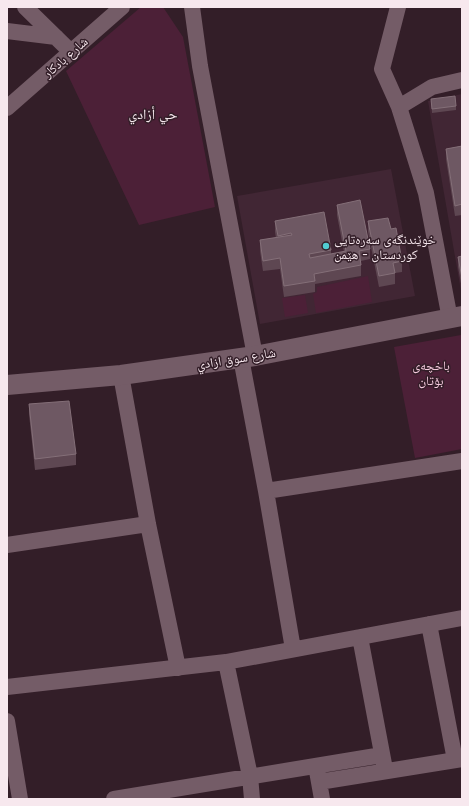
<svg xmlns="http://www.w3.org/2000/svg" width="469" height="806" viewBox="0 0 469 806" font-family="Inter,'Noto Naskh Arabic',sans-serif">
<rect width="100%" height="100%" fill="#331e28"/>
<path fill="#412634" d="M 462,94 L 462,291 L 461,291 L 428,101 Z
M 391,169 L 415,296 L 260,324 L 237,196 Z"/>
<path fill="#4c2037" d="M 141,7 L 163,7 L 183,37 L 215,207 L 139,225 L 66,71 Z
M 368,276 L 372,302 L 316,313 L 313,294 L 317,292 L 317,287 Z
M 305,295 L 308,313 L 285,317 L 282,298 Z
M 461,335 L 462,339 L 462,449 L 415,458 L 394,347 Z"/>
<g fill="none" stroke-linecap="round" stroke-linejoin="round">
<path stroke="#745c67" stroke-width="16" d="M 25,7 L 71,52
M 192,7 L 200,66 L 255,356
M 398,7 L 382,69 L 399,107 L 426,193 L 450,319
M 7,31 L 56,37
M 399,107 L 432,87 L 462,80
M 7,108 L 122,7
M 241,358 L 266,491 L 293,649
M 121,375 L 148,524 L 178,668
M 266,491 L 462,461
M 7,545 L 148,524
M 429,624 L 455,760
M 360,637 L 384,764
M 226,662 L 250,776 L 252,799
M 7,687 L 226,662 L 462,618
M 7,721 L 20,799
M 317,771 L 322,799
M 319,782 L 462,759
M 114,799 L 382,755"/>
<path stroke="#745c67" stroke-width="20" d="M 7,385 L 121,375 L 255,356 L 462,316"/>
</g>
<path fill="#5e4752" d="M 431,99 L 456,106 L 456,110 L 432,113 Z
M 462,146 L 462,215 L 455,216 L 446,159 L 446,149 Z
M 337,205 L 370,249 L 370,259 L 361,261 L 361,276 L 315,284 L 315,292 L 284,297 L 280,269 L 263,271 L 260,251 L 260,240 L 276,238 L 275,232 L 275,221 L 331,250 L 331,254 L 344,252 L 337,215 Z
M 368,221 L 391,229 L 402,261 L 402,272 L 395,273 L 395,284 L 379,287 L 368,232 Z
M 462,256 L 462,289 L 458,267 L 458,257 Z
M 29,404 L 76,454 L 76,465 L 35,470 L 29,414 Z"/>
<path fill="#6e5863" stroke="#846f78" d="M 455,96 L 456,106 L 432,109 L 431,99 Z
M 462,146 L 462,204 L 455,206 L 446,149 Z
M 360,200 L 370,249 L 359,251 L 361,265 L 314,274 L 315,281 L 284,286 L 280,258 L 263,261 L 260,240 L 292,235 L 291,233 L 278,236 L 275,221 L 324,212 L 331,250 L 309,254 L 310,258 L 346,251 L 337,205 Z
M 388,218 L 391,229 L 396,228 L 402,261 L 393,263 L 395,273 L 379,276 L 368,221 Z
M 462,256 L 462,278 L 458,257 Z
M 69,401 L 76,454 L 35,459 L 29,404 Z"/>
<circle fill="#51ccd2" stroke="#331e28" stroke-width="1.5" cx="326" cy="246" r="4"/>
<g text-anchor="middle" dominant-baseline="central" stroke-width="3" stroke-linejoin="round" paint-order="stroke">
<g font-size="13" fill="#f7e8ee" stroke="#331e28">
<text transform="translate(65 57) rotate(-41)">شارع بادكار</text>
<text transform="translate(236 358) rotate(-9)">شارع سوق ازادي</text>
</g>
<g font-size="13" fill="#f7e8ee" stroke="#331e28" text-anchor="start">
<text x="334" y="239">خوێندنگەی سەرەتایی<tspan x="334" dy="15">کوردستان - هێمن</tspan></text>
</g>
<g font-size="13" fill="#f7cbdf" stroke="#331e28">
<text x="431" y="365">باخچەی<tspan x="431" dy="15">بۆتان</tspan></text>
</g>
<g font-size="14" fill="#f7e8ee" stroke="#331e28">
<text x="153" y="113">حي أزادي</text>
</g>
</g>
<rect width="469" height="806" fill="none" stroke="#f7e8ee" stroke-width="16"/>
</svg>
